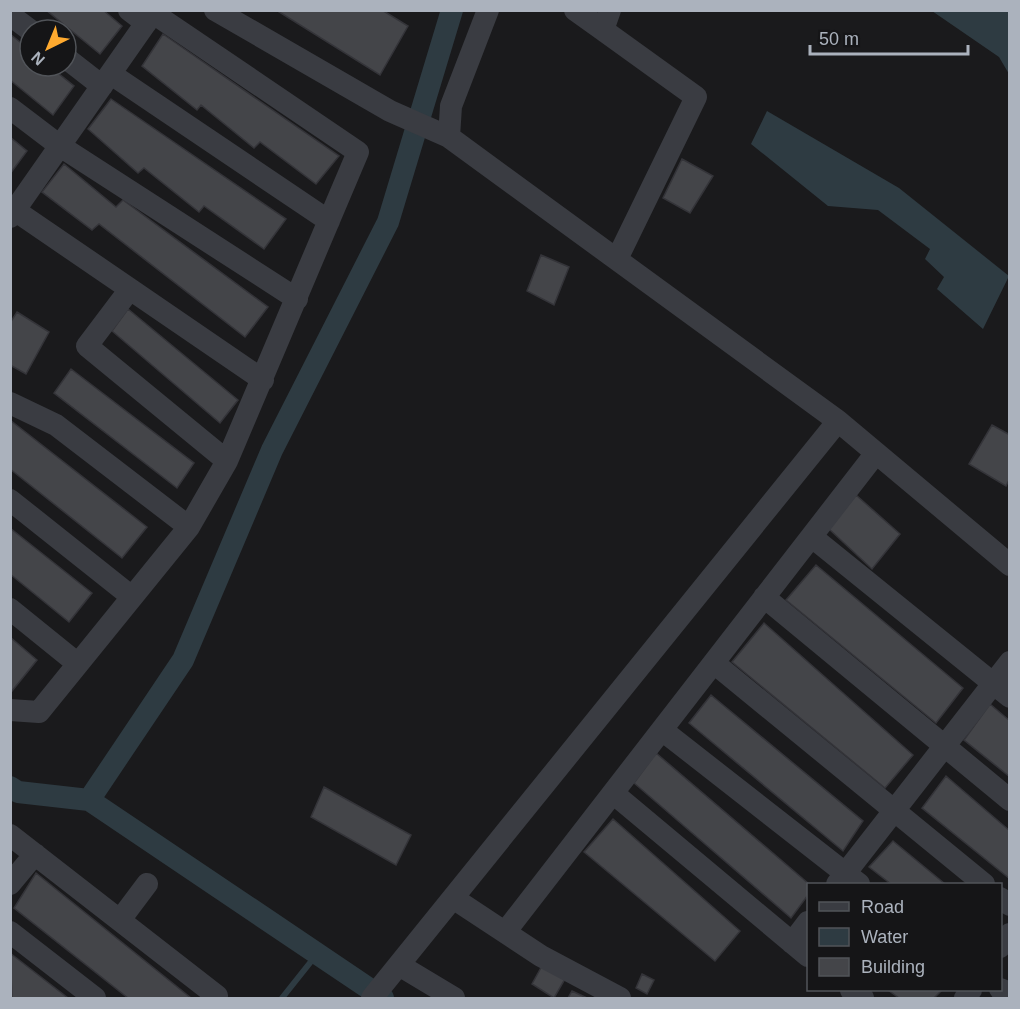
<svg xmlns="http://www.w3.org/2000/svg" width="1020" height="1009" viewBox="0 0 1020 1009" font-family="Arial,sans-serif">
<rect width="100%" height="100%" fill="#1a1a1c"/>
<path fill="#2e3b42" d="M 932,11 L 1009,11 L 1009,74 L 999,57 Z
M 767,111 L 899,188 L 1009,276 L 983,329 L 937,289 L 944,277 L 925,259 L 930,249 L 878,210 L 828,206 L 751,144 Z"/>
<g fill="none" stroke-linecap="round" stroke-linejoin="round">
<path stroke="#2e3b42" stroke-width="6" d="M 282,998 L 317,954"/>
<path stroke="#2e3b42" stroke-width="22" d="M 10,787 L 18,792 L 89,800
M 383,998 L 89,800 L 183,660 L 272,450 L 388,222 L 452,10"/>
</g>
<path fill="#444549" stroke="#343439" stroke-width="1.5" d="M 46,10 L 103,10 L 122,26 L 100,54 Z
M 276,10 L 382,10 L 408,26 L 380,75 Z
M 10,34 L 30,50 L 30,66 L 49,66 L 74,86 L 53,115 L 10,80 Z
M 163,34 L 339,156 L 316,184 L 260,142 L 254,148 L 201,105 L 197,110 L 142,66 Z
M 111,99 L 286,219 L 264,249 L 204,206 L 199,212 L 144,168 L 138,173 L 88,129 Z
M 10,137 L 27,151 L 10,174 Z
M 682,159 L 713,176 L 690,213 L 663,198 Z
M 64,164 L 116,207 L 123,200 L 268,307 L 245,337 L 99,224 L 92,230 L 42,192 Z
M 541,255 L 569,267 L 554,305 L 527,291 Z
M 128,309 L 238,400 L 220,423 L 112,331 Z
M 17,312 L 49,332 L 26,374 L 10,365 L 10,323 Z
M 71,369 L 194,463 L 177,488 L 54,393 Z
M 10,420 L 147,527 L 122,558 L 10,469 Z
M 992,425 L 1010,435 L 1010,478 L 1006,486 L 969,464 Z
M 856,495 L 900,534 L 872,569 L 829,529 Z
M 10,528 L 92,593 L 69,622 L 10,574 Z
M 816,565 L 963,688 L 936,723 L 786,600 Z
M 764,623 L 913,755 L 885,788 L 732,662 Z
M 10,637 L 37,660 L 12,691 L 10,690 Z
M 711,695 L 863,821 L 843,851 L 689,723 Z
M 990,704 L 1010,721 L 1010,777 L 964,740 Z
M 656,753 L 809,884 L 808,895 L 791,918 L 634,783 Z
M 946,776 L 1010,831 L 1010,879 L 922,808 Z
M 324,787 L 411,835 L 396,865 L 311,817 Z
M 613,819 L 740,931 L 715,961 L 584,852 Z
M 893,841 L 945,884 L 891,884 L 869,867 Z
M 36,873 L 191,998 L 128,998 L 14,908 Z
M 10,953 L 68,998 L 12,998 Z
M 543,964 L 565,979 L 554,998 L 532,984 Z
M 642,974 L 654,980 L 647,994 L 636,988 Z
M 888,990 L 942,990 L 934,998 L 899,998 Z
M 572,991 L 587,998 L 568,998 Z"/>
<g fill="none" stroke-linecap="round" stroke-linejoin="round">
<path stroke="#3a3c42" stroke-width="22" d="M 129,10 L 146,23
M 215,10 L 390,111 L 449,137 L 838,421
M 575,10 L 603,30
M 610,10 L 603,30 L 696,97 L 617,259
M 10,15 L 30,30
M 66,58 L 102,86
M 111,74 L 329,221
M 10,108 L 60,146 L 297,299
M 449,137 L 451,106 L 488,10
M 10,207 L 263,380
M 10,217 L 155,10
M 130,289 L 87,346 L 227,461
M 10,403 L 56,425 L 189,527
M 10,500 L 132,597
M 812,537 L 1010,697
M 764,597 L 1010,800
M 10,609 L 78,664
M 714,663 L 984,884
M 10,710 L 39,712 L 189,527 L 227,461 L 358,152 L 153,13
M 662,730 L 859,884
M 613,793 L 808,956
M 10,835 L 217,996 L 215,998
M 10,884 L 35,854
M 837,884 L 1010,662
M 453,898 L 541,956 L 620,998
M 1000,898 L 1010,905
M 120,920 L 147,884
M 506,931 L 876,453
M 10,932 L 95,998
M 792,943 L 808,922
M 1000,947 L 1010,934
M 399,965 L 454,998
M 1000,989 L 1010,993
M 851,990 L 863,998
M 372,998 L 838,421 L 1010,565
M 965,998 L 971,990"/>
</g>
<rect width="1020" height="1009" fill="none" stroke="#abb2bd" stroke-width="24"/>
<rect x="807" y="883" width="195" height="108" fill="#151517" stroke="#515459" stroke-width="1.5"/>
<rect x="819" y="902" width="30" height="9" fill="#3a3c42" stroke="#515459" stroke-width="1.5"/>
<text x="861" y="913" font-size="18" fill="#abb2bd">Road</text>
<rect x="819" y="928" width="30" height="18" fill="#2e3b42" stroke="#515459" stroke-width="1.5"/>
<text x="861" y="943" font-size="18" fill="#abb2bd">Water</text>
<rect x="819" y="958" width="30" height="18" fill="#444549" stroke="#515459" stroke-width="1.5"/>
<text x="861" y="973" font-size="18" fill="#abb2bd">Building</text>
<g transform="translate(48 48) rotate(223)"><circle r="28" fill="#151517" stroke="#515459" stroke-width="1.5"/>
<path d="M0-4.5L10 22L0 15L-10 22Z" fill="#ffaa2f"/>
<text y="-9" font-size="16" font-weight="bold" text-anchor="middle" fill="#abb2bd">N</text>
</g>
<path d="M810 45v9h158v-9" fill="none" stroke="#abb2bd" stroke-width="3"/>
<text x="819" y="45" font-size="18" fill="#abb2bd" stroke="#151517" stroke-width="4.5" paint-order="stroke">50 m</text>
</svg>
